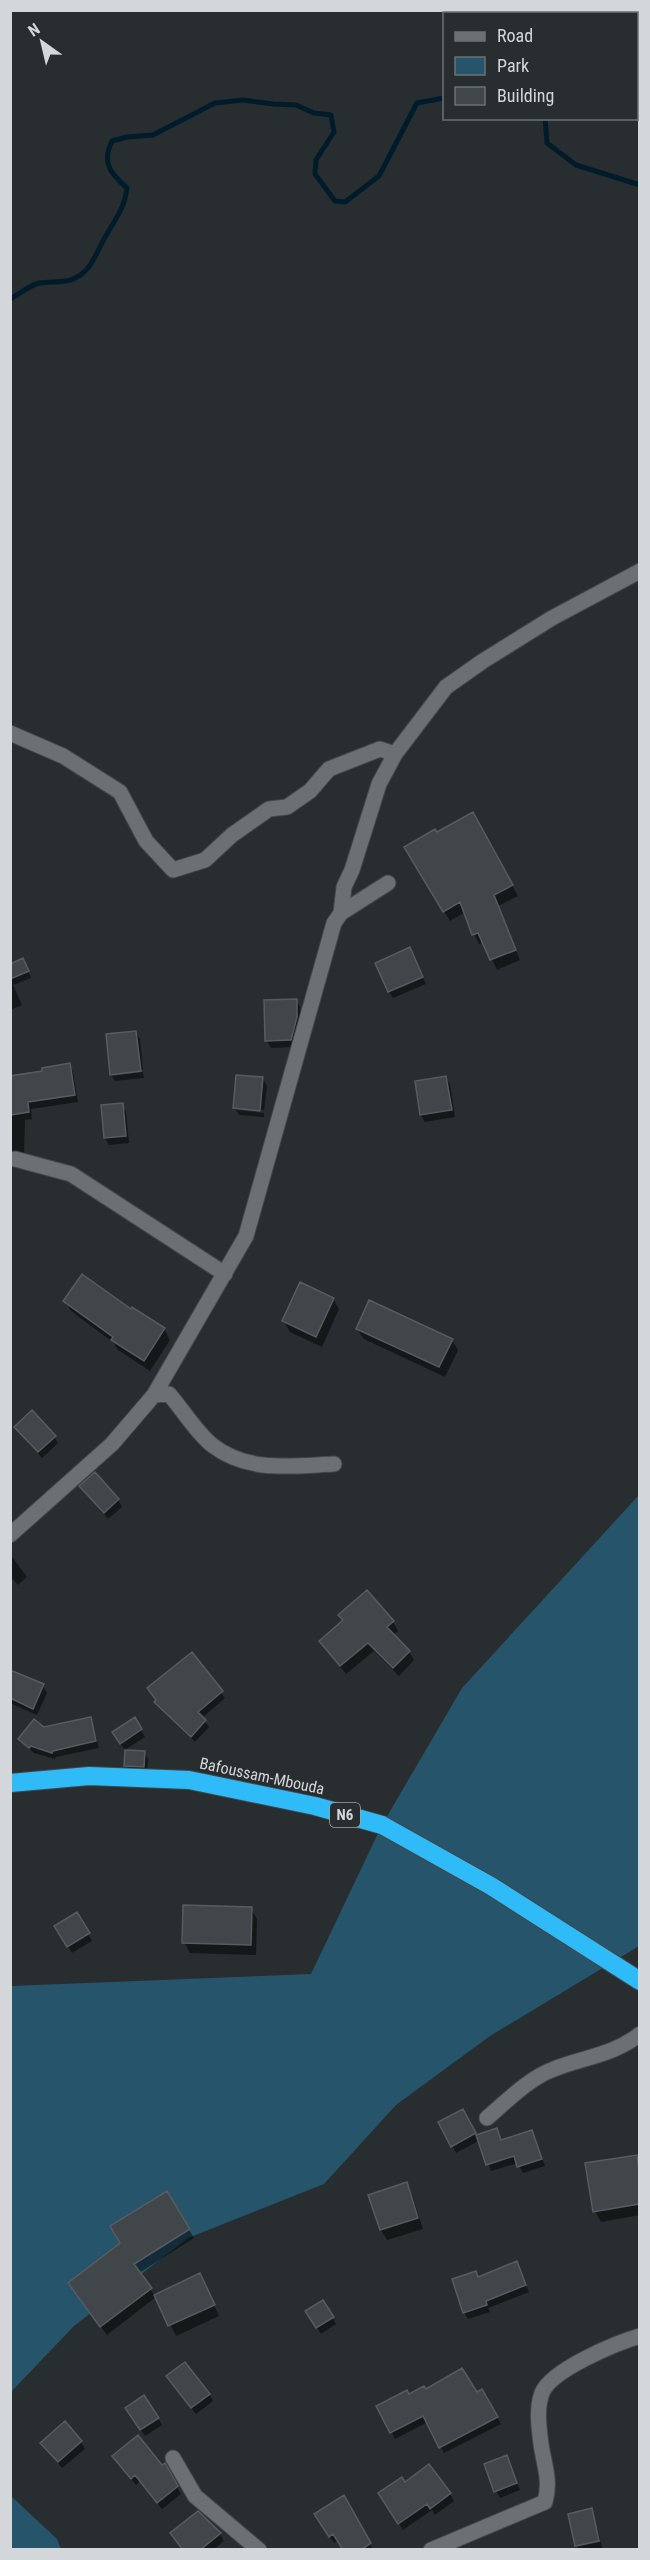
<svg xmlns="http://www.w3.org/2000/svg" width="650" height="2560" viewBox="0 0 650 2560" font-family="'Roboto Condensed',sans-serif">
<rect width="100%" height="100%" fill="#282d30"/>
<path fill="#26546b" d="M 639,1495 L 639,1946 L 490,2036 L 396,2105 L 324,2184 L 188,2238 L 74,2326 L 11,2392 L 11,1986 L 311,1974 L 382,1825 L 462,1688 Z
M 10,2495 L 57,2539 L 61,2549 L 11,2549 Z"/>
<path fill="#0007" d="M 473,814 L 518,896 L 498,906 L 520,960 L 497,970 L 484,942 L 479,944 L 474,934 L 465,912 L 450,921 L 406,848 Z
M 413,956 L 426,984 L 393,998 L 389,991 Z
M 10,965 L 26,966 L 31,978 L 13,985 L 22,1005 L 10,1010 Z
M 296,1000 L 300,1007 L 300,1025 L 294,1047 L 271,1048 L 267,1041 L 266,1002 Z
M 135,1032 L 140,1039 L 143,1070 L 112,1073 L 112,1076 L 111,1074 Z
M 69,1065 L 73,1072 L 78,1102 L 31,1109 L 32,1119 L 25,1120 L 24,1156 L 10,1156 L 10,1077 L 44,1072 Z
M 143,1072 L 144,1078 L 115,1081 L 112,1076 Z
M 446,1077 L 450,1084 L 455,1117 L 425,1122 L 421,1115 L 416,1082 Z
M 263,1079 L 267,1086 L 264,1110 L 237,1107 L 237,1110 L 264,1113 L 264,1117 L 239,1115 L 235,1108 Z
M 122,1105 L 126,1112 L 129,1143 L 109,1145 L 105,1138 Z
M 333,1299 L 339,1309 L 322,1347 L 290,1332 L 284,1321 Z
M 65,1301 L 131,1311 L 164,1329 L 170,1340 L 150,1371 L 118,1350 L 114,1343 L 71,1311 Z
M 357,1329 L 452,1340 L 458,1350 L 445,1377 L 364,1339 Z
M 16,1427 L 54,1436 L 58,1443 L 42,1458 Z
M 81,1487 L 118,1500 L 122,1507 L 108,1519 Z
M 10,1554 L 27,1577 L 18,1585 L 10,1576 Z
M 367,1592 L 393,1622 L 398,1631 L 393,1635 L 409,1652 L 414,1660 L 399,1676 L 374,1651 L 346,1674 L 321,1641 L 343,1621 L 340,1615 Z
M 191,1654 L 225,1698 L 202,1718 L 209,1727 L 195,1742 L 156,1702 Z
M 10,1671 L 43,1686 L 47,1693 L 37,1715 L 10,1703 Z
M 91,1719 L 99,1748 L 56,1757 L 55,1759 L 34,1753 L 20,1739 L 43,1729 Z
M 134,1719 L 145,1737 L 125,1750 L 117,1739 Z
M 144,1752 L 148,1759 L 147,1773 L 130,1773 L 126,1766 Z
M 251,1909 L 257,1919 L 256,1955 L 190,1953 L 184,1942 Z
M 76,1914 L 92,1941 L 72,1953 L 56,1927 Z
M 462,2111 L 476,2137 L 497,2130 L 502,2141 L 532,2131 L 545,2166 L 523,2173 L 518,2163 L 491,2171 L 480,2140 L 456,2153 L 440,2122 Z
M 636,2156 L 640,2163 L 640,2215 L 601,2222 L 595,2211 Z
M 406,2184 L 412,2195 L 423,2229 L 387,2240 L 381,2230 L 370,2196 Z
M 167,2193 L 194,2238 L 139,2273 L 155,2296 L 205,2285 L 219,2316 L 176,2336 L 156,2297 L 107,2335 L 69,2283 L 122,2244 Z
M 516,2263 L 529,2292 L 488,2308 L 490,2312 L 468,2319 L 464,2312 L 478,2278 Z
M 323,2302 L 336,2324 L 321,2334 L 307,2312 Z
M 172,2383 L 209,2394 L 213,2401 L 196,2414 Z
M 426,2391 L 476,2394 L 482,2391 L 501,2424 L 444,2453 L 428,2422 L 395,2439 L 378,2407 Z
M 130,2415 L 158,2418 L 162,2425 L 145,2436 Z
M 81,2442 L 85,2449 L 62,2468 L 42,2443 Z
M 506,2457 L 520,2490 L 500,2498 L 496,2491 Z
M 118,2463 L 164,2465 L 181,2494 L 162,2509 L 140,2481 L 136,2485 Z
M 404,2484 L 450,2494 L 454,2501 L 435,2515 L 432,2510 L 403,2530 L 384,2500 Z
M 344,2497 L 373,2550 L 344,2550 L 338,2540 L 334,2543 L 316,2514 Z
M 591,2510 L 600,2539 L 576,2544 Z
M 220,2534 L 224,2541 L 213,2550 L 183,2550 Z
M 601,2542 L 602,2548 L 579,2550 L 577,2547 Z"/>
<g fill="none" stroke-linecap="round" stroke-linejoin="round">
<path stroke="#001c2b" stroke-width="5" d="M 545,118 L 547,143 L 576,165 L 640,185
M 10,299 C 20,294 28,286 39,283 C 49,281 60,283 71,280 C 93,272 96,251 107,234 C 116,218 125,207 127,188 C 111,174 101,163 112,141 L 127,137 L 153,135 L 215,103 L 243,100 L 273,104 L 296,105 L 314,113 L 331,115 L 334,132 L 316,160 L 315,174 L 335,201 L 345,202 L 379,176 L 417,103 L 444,98"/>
</g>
<path fill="#41464a" stroke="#565c5f" stroke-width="1.5" d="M 473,812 L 513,885 L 494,895 L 516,950 L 490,960 L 478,933 L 472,935 L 460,902 L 443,912 L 404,847 L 435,829 L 437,832 Z
M 410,947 L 423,977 L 388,992 L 375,963 Z
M 23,958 L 29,971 L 10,979 L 10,964 Z
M 297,999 L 297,1017 L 291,1040 L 265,1041 L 264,1000 Z
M 136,1031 L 141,1071 L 110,1075 L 106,1034 Z
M 70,1063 L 75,1095 L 28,1102 L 29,1112 L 10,1115 L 10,1076 L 42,1071 L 42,1068 Z
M 236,1075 L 263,1077 L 260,1111 L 233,1108 Z
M 446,1076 L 452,1110 L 420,1115 L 415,1081 Z
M 123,1103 L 126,1136 L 104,1138 L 101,1105 Z
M 82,1274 L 131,1309 L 132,1307 L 165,1328 L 144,1361 L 111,1340 L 113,1337 L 63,1301 Z
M 300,1282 L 334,1298 L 316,1337 L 282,1321 Z
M 369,1300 L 453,1339 L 439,1367 L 356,1329 Z
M 32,1410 L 56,1436 L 38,1452 L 14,1427 Z
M 95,1472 L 119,1499 L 104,1513 L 79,1486 Z
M 367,1590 L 394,1621 L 387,1627 L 410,1651 L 393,1668 L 368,1643 L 340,1666 L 319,1641 L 343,1620 L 338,1615 Z
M 192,1652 L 223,1691 L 198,1712 L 206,1720 L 191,1737 L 154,1702 L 156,1700 L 147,1688 Z
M 10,1670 L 44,1684 L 33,1709 L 10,1698 Z
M 91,1717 L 96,1741 L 53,1751 L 52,1753 L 31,1746 L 29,1748 L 18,1739 L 34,1719 L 44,1727 Z
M 135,1717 L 142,1729 L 120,1744 L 112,1732 Z
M 125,1750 L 145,1751 L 144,1767 L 124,1766 Z
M 183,1905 L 252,1907 L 251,1945 L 182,1943 Z
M 77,1912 L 90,1933 L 67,1947 L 54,1926 Z
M 463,2109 L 476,2133 L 451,2147 L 438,2122 Z
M 497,2128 L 501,2140 L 532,2130 L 542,2159 L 517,2167 L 514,2156 L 486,2165 L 476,2135 Z
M 637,2155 L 639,2172 L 639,2204 L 593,2212 L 585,2163 Z
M 407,2182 L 418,2218 L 380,2230 L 368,2195 Z
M 167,2191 L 190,2229 L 134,2264 L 152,2288 L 100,2327 L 68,2283 L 120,2243 L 110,2226 Z
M 517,2261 L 526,2285 L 486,2301 L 487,2305 L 463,2313 L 452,2279 L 476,2271 L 478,2277 Z
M 200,2273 L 215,2305 L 168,2326 L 154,2295 Z
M 323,2300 L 334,2317 L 316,2328 L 305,2311 Z
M 185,2362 L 210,2394 L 191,2408 L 166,2376 Z
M 462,2368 L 477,2392 L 482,2389 L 498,2417 L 439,2448 L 423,2416 L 390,2433 L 376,2406 L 407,2390 L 409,2394 L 424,2386 L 426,2389 Z
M 144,2395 L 159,2418 L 140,2430 L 125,2408 Z
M 65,2421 L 82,2441 L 58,2462 L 40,2443 Z
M 138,2435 L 162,2465 L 165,2463 L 178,2486 L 157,2503 L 135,2475 L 131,2479 L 112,2456 Z
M 507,2455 L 517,2483 L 494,2492 L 484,2464 Z
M 429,2464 L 451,2493 L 430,2509 L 427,2504 L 398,2524 L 378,2493 L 402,2477 L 405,2482 Z
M 344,2495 L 371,2543 L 361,2550 L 343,2550 L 333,2534 L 329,2537 L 314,2514 Z
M 592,2508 L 599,2541 L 575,2546 L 568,2514 Z
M 198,2511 L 221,2533 L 200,2550 L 183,2550 L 170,2533 Z"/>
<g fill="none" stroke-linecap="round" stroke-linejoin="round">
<g stroke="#43484a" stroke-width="17">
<path id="street" d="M 10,733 L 63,756 L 120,792 L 146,841 L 173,870 L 205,860 L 232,835 L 269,809 L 287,807 L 310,791 L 329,769 L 380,749 L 395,754
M 341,913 L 344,887 L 352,870 L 379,784 L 395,754 L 446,687 L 483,661 L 552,618 L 640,571
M 15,1159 L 71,1174 L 225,1274
M 154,1395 L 169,1394 C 183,1410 196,1432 212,1445 C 248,1473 291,1466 334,1464
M 10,1535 L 112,1444 L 154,1395 L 246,1236 L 334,923 L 341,913 L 388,883
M 487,2118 C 507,2101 529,2078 554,2069 C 584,2057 614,2055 640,2034
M 173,2458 L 195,2496 L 259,2550
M 431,2550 L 545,2502 C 551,2480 544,2465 541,2444 C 539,2428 536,2409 542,2393 C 551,2370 616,2343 640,2336"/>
</g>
<g stroke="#43484a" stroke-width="20">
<path id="highway" d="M 10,1783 L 89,1776 L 189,1780 L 315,1806 L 382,1825 L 491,1886 L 640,1981"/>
</g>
<use href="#street" stroke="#6a7073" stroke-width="15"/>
<use href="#highway" stroke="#2ebbf8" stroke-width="18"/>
</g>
<g text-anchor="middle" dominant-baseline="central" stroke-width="6" stroke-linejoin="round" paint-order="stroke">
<rect fill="#282d30" stroke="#a0a4a6" stroke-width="1.5" x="330" y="1803" width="30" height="24" rx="4.5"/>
<g font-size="15" font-weight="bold" fill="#d3d7d9">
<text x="345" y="1815">N6</text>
</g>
<g font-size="16" fill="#d3d7d9" stroke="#282d30">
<text transform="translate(262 1776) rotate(12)">Bafoussam-Mbouda</text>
</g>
</g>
<rect width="650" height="2560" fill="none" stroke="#d3d7d9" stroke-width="24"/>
<rect x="443" y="12" width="195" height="108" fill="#282d30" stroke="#6c7174" stroke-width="1.5"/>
<rect x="455" y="32" width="30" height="9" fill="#6a7073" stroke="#6c7174" stroke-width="1.5"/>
<text x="497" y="42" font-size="18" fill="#d3d7d9">Road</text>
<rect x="455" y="57" width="30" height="18" fill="#26546b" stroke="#6c7174" stroke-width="1.5"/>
<text x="497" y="72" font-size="18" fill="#d3d7d9">Park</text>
<rect x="455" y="87" width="30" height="18" fill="#41464a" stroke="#6c7174" stroke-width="1.5"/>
<text x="497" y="102" font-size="18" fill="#d3d7d9">Building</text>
<g transform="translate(42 42) rotate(326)" stroke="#282d30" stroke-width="4.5" paint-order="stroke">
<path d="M0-4.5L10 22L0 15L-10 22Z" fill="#d3d7d9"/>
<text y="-9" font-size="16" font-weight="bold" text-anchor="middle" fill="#d3d7d9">N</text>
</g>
</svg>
